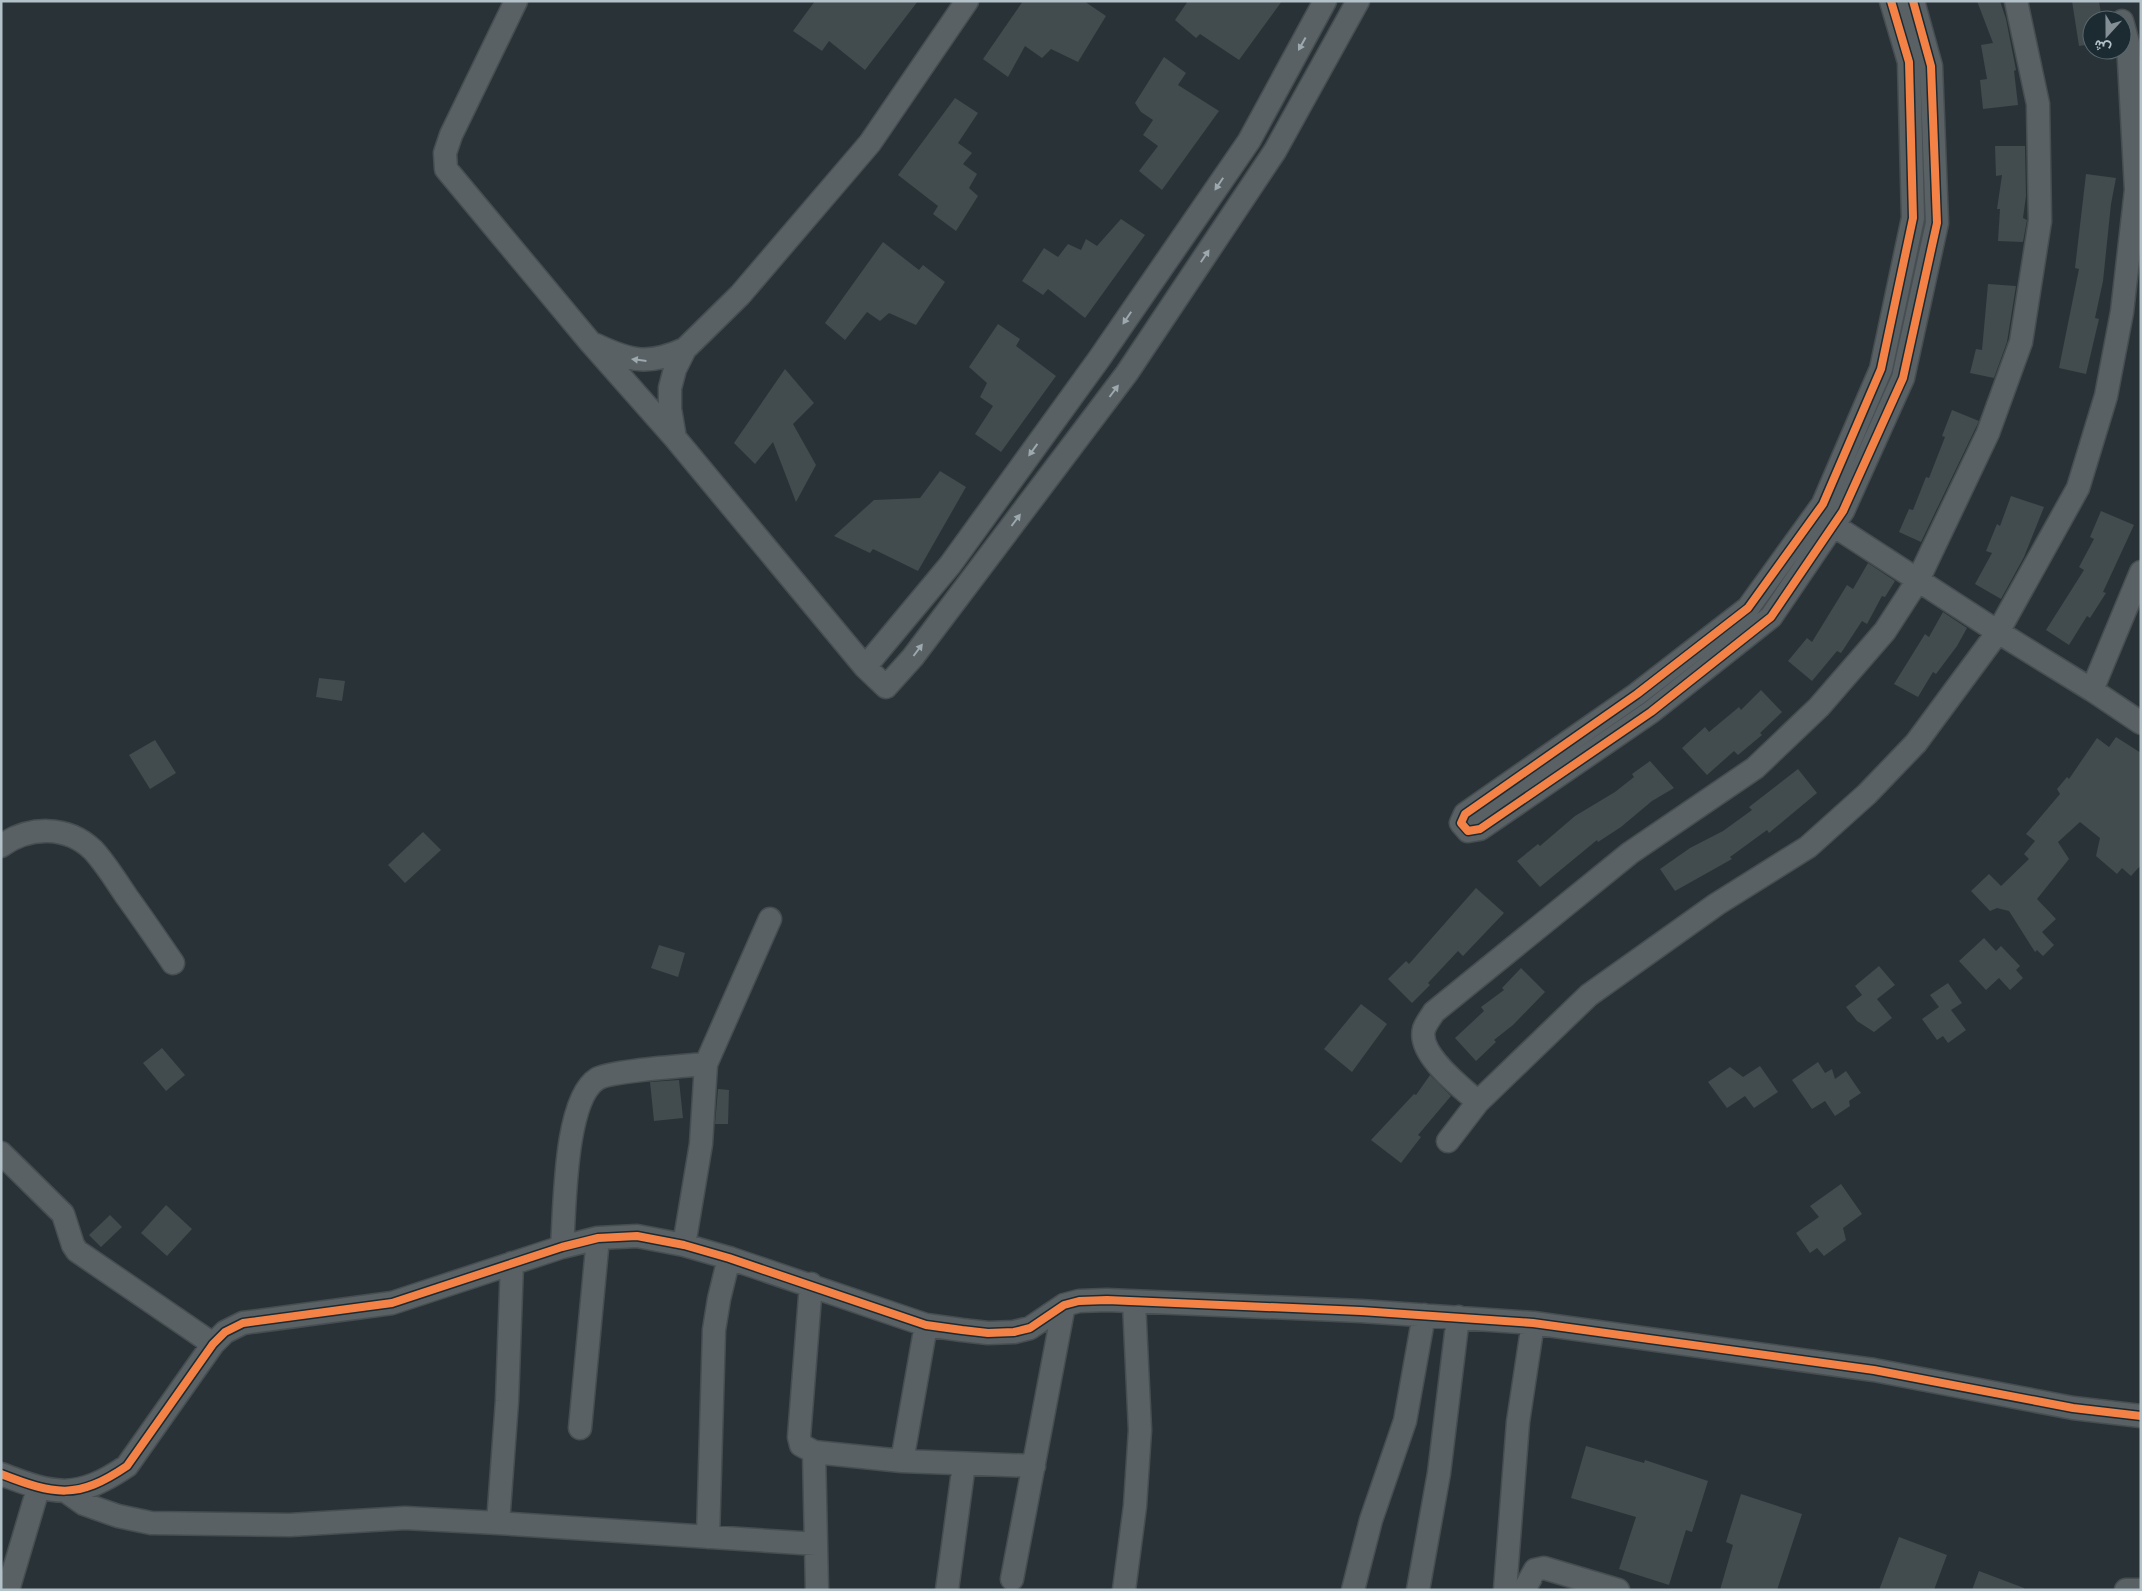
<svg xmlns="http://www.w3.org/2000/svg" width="2142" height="1591" viewBox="0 0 2142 1591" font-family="'Exo 2',Vazirmatn,sans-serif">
<rect width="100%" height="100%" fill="#293337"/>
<path fill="#424b4e" d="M 815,1 L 918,1 L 865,70 L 829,41 L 822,51 L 793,31 Z
M 1023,1 L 1084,1 L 1106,16 L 1078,62 L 1051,49 L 1042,58 L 1025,46 L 1008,77 L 983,59 Z
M 1188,1 L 1282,1 L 1239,60 L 1200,34 L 1196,38 L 1175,20 Z
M 1977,1 L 2000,1 L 2006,19 L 2016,70 L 2014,71 L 2018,105 L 1983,109 L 1980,80 L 1987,79 L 1981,45 L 1993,43 Z
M 2072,1 L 2099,1 L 2102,20 L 2092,20 L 2092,44 L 2079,46 Z
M 1164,57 L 1186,73 L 1178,85 L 1219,111 L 1162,190 L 1139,171 L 1158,146 L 1143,135 L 1153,120 L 1141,112 L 1135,103 Z
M 955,98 L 978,113 L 958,143 L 972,153 L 963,164 L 977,174 L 969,188 L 978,196 L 956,231 L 933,214 L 938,206 L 898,175 Z
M 1995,146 L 2025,146 L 2026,196 L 2023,218 L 2027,220 L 2023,242 L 1998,241 L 2000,209 L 1997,209 L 2002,175 L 1996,176 Z
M 2086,174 L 2116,178 L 2111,204 L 2103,281 L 2095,318 L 2099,319 L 2086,374 L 2059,368 L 2079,269 L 2075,268 Z
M 1121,219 L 1145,235 L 1085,318 L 1048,289 L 1043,295 L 1022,281 L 1044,248 L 1058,257 L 1068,244 L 1081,250 L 1086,239 L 1097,246 Z
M 883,242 L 919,270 L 923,265 L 945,282 L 916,325 L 889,313 L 880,321 L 867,312 L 845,340 L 825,323 Z
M 1988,284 L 2016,286 L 2007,342 L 1994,378 L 1970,373 L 1976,349 L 1982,350 Z
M 998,324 L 1020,339 L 1016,346 L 1056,376 L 1001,452 L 975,434 L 993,406 L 980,397 L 987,383 L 969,367 Z
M 785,369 L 814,403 L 793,424 L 816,465 L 796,502 L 773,442 L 755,464 L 734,443 Z
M 1952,410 L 1979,421 L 1921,542 L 1899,532 L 1909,509 L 1913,510 L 1926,477 L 1929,478 L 1945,437 L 1942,436 Z
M 940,471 L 966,487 L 918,571 L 873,549 L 870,553 L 834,536 L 874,500 L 920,498 Z
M 2011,496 L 2044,507 L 2024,557 L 2001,599 L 1975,584 L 1992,553 L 1986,551 L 1997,524 L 2000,526 Z
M 2101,511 L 2134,525 L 2103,592 L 2106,593 L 2090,618 L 2087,616 L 2069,645 L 2046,630 L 2084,570 L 2079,567 L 2094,539 L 2090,537 Z
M 1868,563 L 1895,581 L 1885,597 L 1882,596 L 1867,624 L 1862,621 L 1841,653 L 1837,651 L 1812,681 L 1788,661 L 1807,638 L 1812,642 L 1847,585 L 1853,589 Z
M 1943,612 L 1967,628 L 1957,646 L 1936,674 L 1933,672 L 1918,697 L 1894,684 L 1925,634 L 1929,637 Z
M 319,678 L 345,681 L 342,701 L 316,697 Z
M 1761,690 L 1782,712 L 1760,733 L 1762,735 L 1738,755 L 1734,751 L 1707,775 L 1682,748 L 1705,727 L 1709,732 L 1739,707 L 1741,710 Z
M 2116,737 L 2141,753 L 2141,865 L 2131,876 L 2122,868 L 2117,874 L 2096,856 L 2100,838 L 2080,822 L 2058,842 L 2069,859 L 2037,899 L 2056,919 L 2042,932 L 2054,945 L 2043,956 L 2037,950 L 2035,952 L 2009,911 L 1997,908 L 1990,911 L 1971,891 L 1989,874 L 2001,886 L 2029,859 L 2024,854 L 2035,841 L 2026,834 L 2060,794 L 2057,789 L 2067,777 L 2069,779 L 2097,738 L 2109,747 Z
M 155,740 L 176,773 L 150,789 L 129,755 Z
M 1650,761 L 1674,788 L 1652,801 L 1621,827 L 1598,842 L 1597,840 L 1540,887 L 1517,861 L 1538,844 L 1540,846 L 1575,816 L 1615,792 L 1634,777 L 1632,774 Z
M 1798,769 L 1817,793 L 1769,833 L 1767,830 L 1730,857 L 1732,859 L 1675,891 L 1660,869 L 1690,848 L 1723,831 L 1752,810 L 1749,807 Z
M 423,832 L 441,850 L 405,883 L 388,865 Z
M 1476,888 L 1504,913 L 1463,956 L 1458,951 L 1428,983 L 1430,985 L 1412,1003 L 1388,979 L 1406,961 L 1409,964 Z
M 1984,938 L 1996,951 L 2001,946 L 2020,966 L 2016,970 L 2023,978 L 2010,990 L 1999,978 L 1986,990 L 1959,961 Z
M 659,945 L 685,953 L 678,977 L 651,968 Z
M 1879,966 L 1895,985 L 1877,999 L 1892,1018 L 1874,1032 L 1857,1021 L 1846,1007 L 1862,995 L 1855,986 Z
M 1521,968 L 1545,992 L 1513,1025 L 1494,1040 L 1496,1042 L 1476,1061 L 1455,1038 L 1484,1011 L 1481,1007 L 1504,990 L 1502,988 Z
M 1948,983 L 1962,1003 L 1951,1010 L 1966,1030 L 1948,1043 L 1943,1036 L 1937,1040 L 1922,1019 L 1939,1007 L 1930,995 Z
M 1361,1004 L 1387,1024 L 1352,1072 L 1324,1049 Z
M 162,1048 L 185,1075 L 166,1091 L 143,1063 Z
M 1818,1062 L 1825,1073 L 1832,1069 L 1835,1079 L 1846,1071 L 1861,1093 L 1849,1101 L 1850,1106 L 1835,1116 L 1825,1101 L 1812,1109 L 1792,1080 Z
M 1760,1066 L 1778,1092 L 1754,1108 L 1745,1096 L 1727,1108 L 1708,1082 L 1730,1067 L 1743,1077 Z
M 1430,1075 L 1451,1096 L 1418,1135 L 1421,1137 L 1401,1163 L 1371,1140 L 1414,1094 L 1416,1095 Z
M 679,1080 L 683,1118 L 654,1121 L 650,1082 Z
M 718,1089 L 729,1090 L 728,1124 L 715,1124 Z
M 1841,1184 L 1862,1214 L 1843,1228 L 1846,1240 L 1824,1256 L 1817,1248 L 1810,1253 L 1796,1233 L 1819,1217 L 1810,1206 Z
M 166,1205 L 192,1229 L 167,1256 L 141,1233 Z
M 110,1215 L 122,1227 L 101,1247 L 89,1235 Z
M 1586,1446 L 1644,1463 L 1645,1460 L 1708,1481 L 1692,1532 L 1686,1530 L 1669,1585 L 1619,1569 L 1636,1517 L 1571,1498 Z
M 1741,1494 L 1802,1514 L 1777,1590 L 1720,1590 L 1733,1545 L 1726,1542 Z
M 1899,1537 L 1947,1555 L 1934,1590 L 1879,1590 Z
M 1979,1571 L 2024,1588 L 2024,1590 L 1972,1590 Z"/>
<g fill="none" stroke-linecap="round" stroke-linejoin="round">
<g stroke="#474e52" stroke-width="25">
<path id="street" d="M 516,1 L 451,135 L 445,153 L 446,169 L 590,342 L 675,438 L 865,667 L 886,687 L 913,657 L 1127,373 L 1275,151 L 1358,1
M 1891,1 L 1909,62 L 1913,218 L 1881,369 L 1823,504 L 1748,608 L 1637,694 L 1465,814 L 1461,823 L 1468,831 L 1480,829 L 1651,712 L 1771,617 L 1843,511 L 1903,378 L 1937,223 L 1931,66 L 1913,1
M 596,345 C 632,362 649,365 685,349
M 675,438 L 670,409 L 670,388 L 675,369 L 685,349 L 740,295 L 870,143 L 967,1
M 1833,525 L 1998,632 L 2092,690 L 2141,723
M 865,667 L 950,565 L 1099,359 L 1249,141 L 1325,1
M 2092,690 L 2141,572
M 1,846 C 29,826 67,825 93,850 C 106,864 116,881 127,897 C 143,919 158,941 173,963
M 1478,1102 C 1461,1087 1417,1054 1424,1029 C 1426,1023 1431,1017 1434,1012 L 1630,853 L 1755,768 L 1819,707 L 1885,631 L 1918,580 L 1988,433 L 2021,342 L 2040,221 L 2038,104 L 2016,1
M 1448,1141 L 1478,1102 L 1589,995 L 1717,904 L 1808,847 L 1867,794 L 1916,743 L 1998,632 L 2078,488 L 2106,396 L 2122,312 L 2136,190 L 2128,43 L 2122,21
M 1,1153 L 63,1214 L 73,1245 L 77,1251 L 213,1344
M 684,1245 L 701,1144 L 706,1064
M 562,1247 C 565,1209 564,1100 597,1079 C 609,1071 686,1066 706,1064 L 770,919
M 512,1263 L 507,1401 L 498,1523 L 816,1544
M 811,1284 L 799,1437 L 801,1445 L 814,1452
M 580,1428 L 598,1238
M 902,1461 L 1034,1466
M 1,1474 C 55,1495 77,1500 127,1466 L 213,1344 L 225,1332 L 243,1323 L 392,1303 L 562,1247 L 598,1238 L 637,1236 L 684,1245 L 729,1258 L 926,1325 L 962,1330 L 988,1333 L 1014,1332 L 1030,1328 L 1064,1305 L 1079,1301 L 1107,1300 L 1361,1311 L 1533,1323 L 1874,1370 L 2073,1408 L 2141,1416
M 67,1492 L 84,1504 L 118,1516 L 151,1523 L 290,1525 L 405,1518 L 498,1523
M 708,1537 L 714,1330 L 719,1299 L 729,1258
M 1012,1579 L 1064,1305
M 8,1590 L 38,1489
M 817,1590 L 814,1452 L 902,1461 L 926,1325
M 947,1590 L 964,1464
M 1124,1590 L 1135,1506 L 1140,1430 L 1134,1302
M 1353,1590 L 1371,1520 L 1405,1421 L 1424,1315
M 1418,1590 L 1439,1473 L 1458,1317
M 1505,1590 L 1518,1422 L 1533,1323
M 1524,1590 L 1535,1570 L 1544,1568 L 1618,1590
M 2126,1590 L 2141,1590"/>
</g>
<use href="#street" stroke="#596165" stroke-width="22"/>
<g stroke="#1c2b32" stroke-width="11">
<path id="cycleway" d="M 1891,1 L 1909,62 L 1913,218 L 1881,369 L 1823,504 L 1748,608 L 1637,694 L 1465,814 L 1461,823 L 1468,831 L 1480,829 L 1651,712 L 1771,617 L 1843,511 L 1903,378 L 1937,223 L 1931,66 L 1913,1
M 1,1474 C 55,1495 77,1500 127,1466 L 213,1344 L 225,1332 L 243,1323 L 392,1303 L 562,1247 L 598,1238 L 637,1236 L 684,1245 L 729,1258 L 926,1325 L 962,1330 L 988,1333 L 1014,1332 L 1030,1328 L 1064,1305 L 1079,1301 L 1107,1300 L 1361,1311 L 1533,1323 L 1874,1370 L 2073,1408 L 2141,1416"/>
</g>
<use href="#cycleway" stroke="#f48246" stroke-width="8"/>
</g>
<defs><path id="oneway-solid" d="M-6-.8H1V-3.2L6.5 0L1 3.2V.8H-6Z" transform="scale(1.25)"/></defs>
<g fill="#9ca9af">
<use href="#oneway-solid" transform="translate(1302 44) rotate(119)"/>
<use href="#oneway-solid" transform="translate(1219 184) rotate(124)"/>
<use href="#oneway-solid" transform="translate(1205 256) rotate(-56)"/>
<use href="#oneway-solid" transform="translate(1127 318) rotate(124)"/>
<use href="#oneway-solid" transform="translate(639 360) rotate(-173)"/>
<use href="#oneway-solid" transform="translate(1114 391) rotate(-53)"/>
<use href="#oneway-solid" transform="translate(1033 450) rotate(126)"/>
<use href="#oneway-solid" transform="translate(1016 520) rotate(-53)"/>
<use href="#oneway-solid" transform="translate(918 650) rotate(-53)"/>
</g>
<rect width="2142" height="1591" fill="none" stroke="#b3c1c8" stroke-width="5"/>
<g transform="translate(2107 35) rotate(201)"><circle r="24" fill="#1c2b32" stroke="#58676e"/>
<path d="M0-4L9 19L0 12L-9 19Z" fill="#838f95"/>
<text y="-8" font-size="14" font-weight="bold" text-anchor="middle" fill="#b3c1c8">ش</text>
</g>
</svg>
